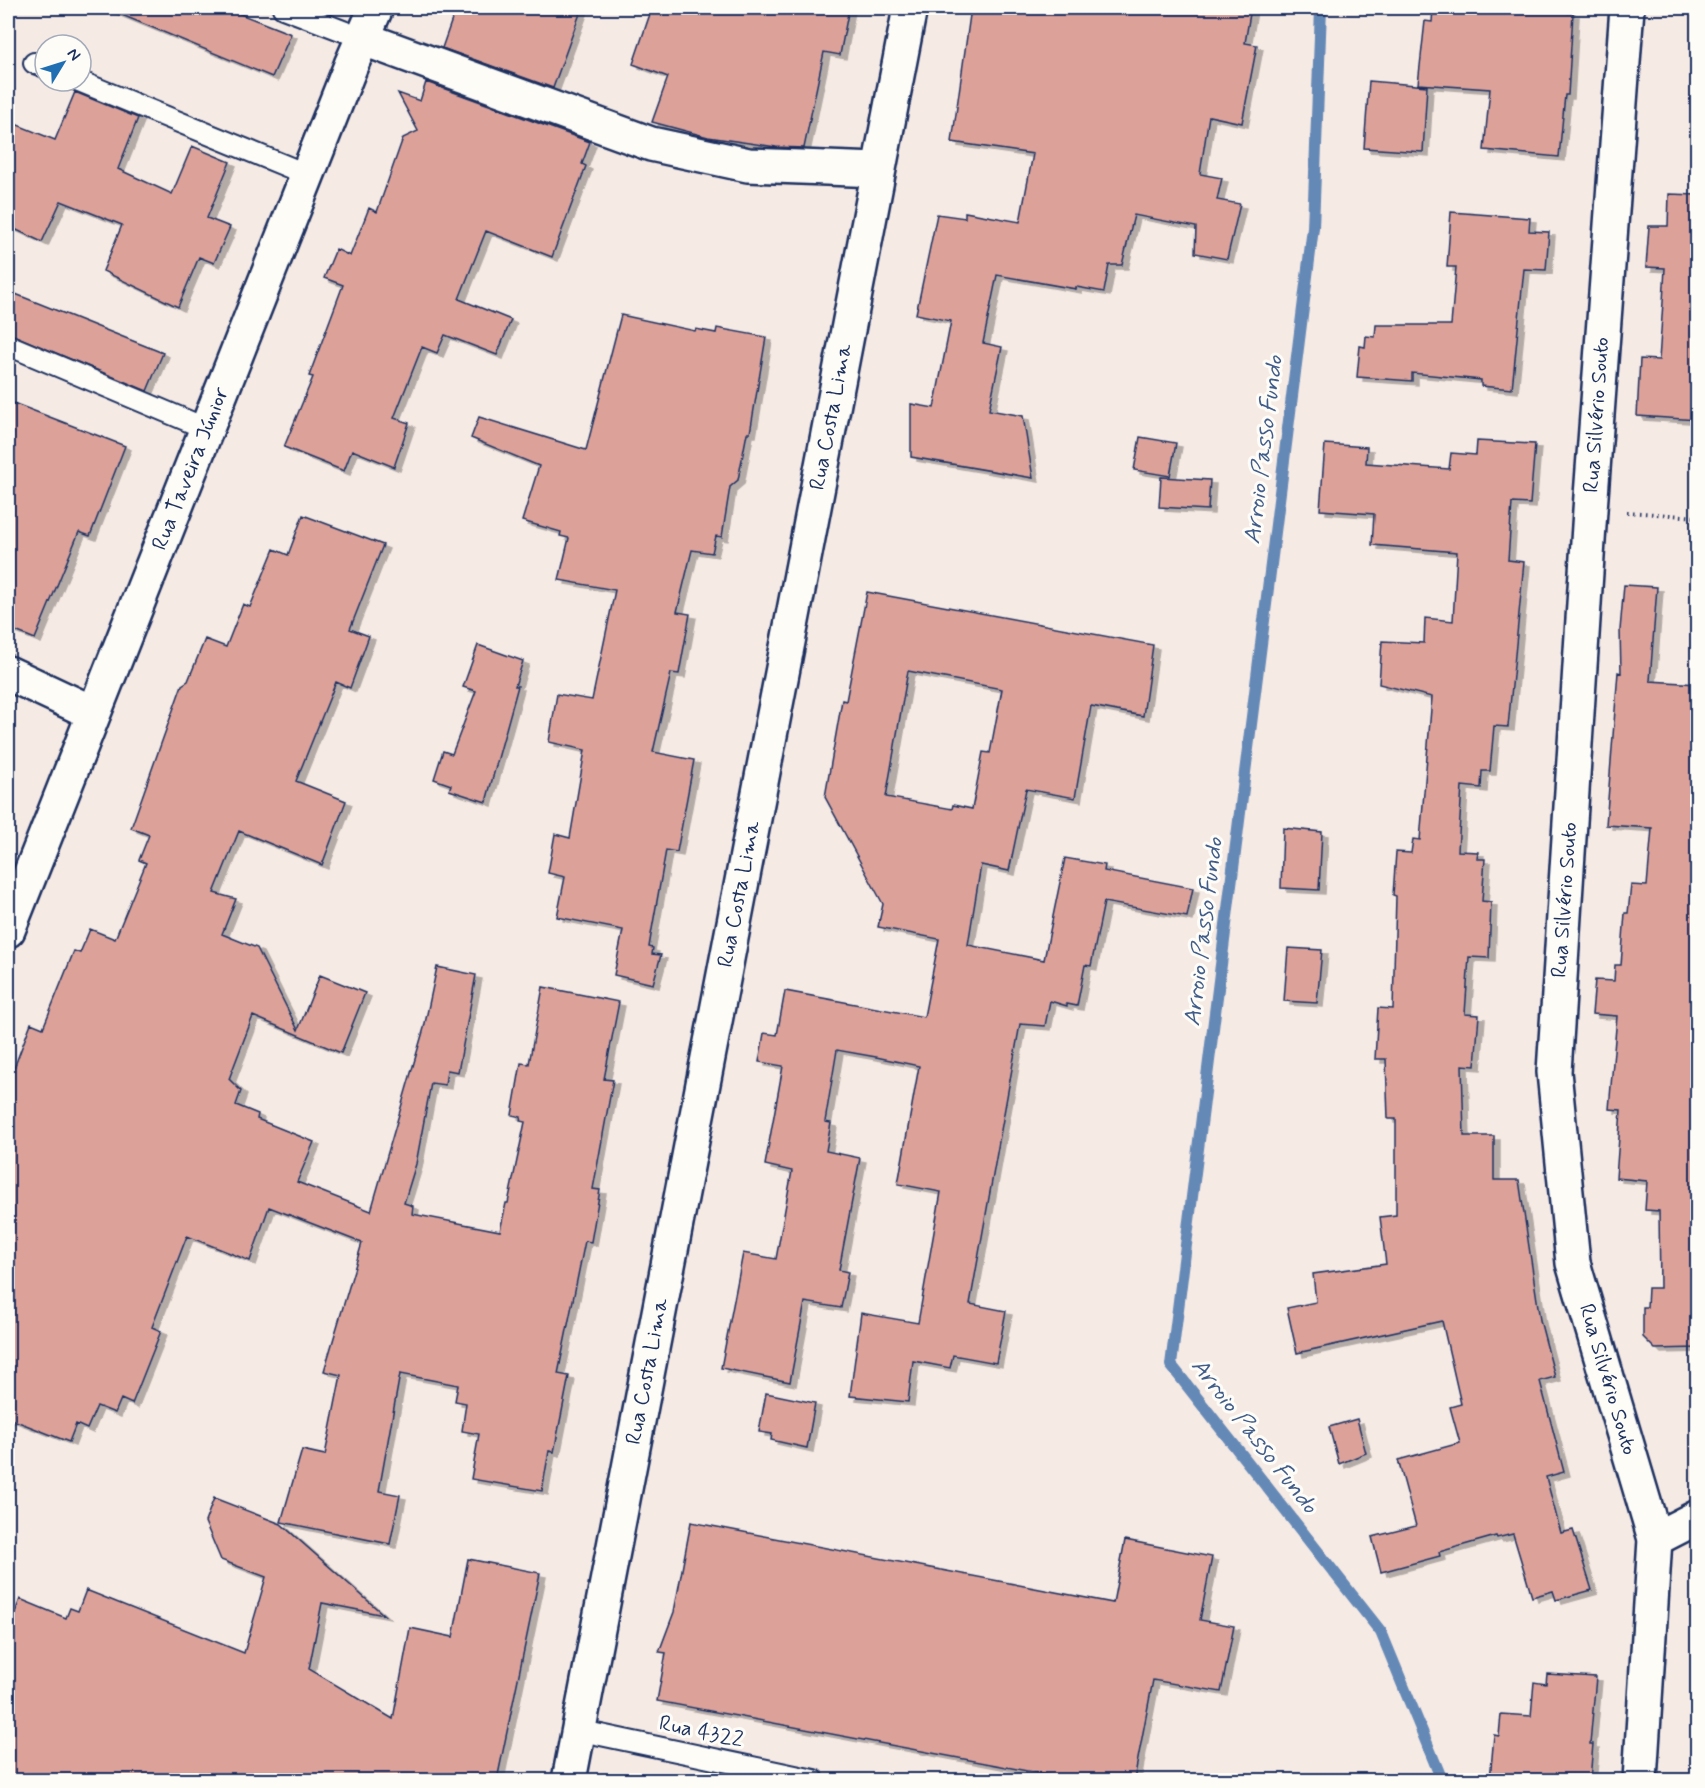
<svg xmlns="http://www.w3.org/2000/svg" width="1705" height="1788" viewBox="0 0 1705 1788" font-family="Mynerve,sans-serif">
<defs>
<filter id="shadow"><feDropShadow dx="6" dy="4" stdDeviation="0" flood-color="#0004"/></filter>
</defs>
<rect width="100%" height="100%" fill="#f6eae4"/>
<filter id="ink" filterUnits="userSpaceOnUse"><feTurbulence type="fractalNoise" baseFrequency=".0167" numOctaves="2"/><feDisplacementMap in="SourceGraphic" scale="12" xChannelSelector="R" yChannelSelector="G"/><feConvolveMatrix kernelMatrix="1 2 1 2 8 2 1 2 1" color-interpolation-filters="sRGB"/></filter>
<g filter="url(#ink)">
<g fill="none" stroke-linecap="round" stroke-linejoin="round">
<path stroke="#6589b6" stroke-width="12" d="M 1321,8 L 1313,228 L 1171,1365 L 1381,1632 L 1442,1780"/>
</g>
<path fill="#dca29a" stroke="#1b2f5e" stroke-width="1.5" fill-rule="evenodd" filter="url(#shadow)" d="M 105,8 L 225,8 L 291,34 L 272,77 Z
M 456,8 L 582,8 L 553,88 L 442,48 Z
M 652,8 L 849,8 L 840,55 L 824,52 L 804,148 L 776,147 L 708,137 L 652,122 L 668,77 L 633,64 Z
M 971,8 L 1251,8 L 1245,43 L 1257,45 L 1242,123 L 1209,116 L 1200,174 L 1222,178 L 1217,200 L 1240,204 L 1227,259 L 1195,253 L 1196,227 L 1134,215 L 1122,265 L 1109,265 L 1104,292 L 1076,287 L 1076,289 L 997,275 L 983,343 L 1002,347 L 989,410 L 1023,416 L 1033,478 L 911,457 L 911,404 L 934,408 L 951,321 L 916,314 L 937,214 L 965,218 L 965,212 L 1020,222 L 1033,154 L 952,142 Z
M 1433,8 L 1569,8 L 1568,13 L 1573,13 L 1568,95 L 1565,95 L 1559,157 L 1484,150 L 1490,89 L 1418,84 L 1425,21 L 1432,22 Z
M 1369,81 L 1427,86 L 1423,152 L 1364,148 Z
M 426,82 L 590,142 L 582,164 L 586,166 L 552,257 L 486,231 L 459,299 L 511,320 L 497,355 L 445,335 L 437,353 L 422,347 L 394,418 L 409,423 L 394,467 L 352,450 L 344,471 L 284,447 L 313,377 L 309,376 L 343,285 L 324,278 L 336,249 L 350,256 L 369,208 L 377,212 L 403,138 L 418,131 L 398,93 L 420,101 Z
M 75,92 L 138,118 L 118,169 L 172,194 L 192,146 L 230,162 L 207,218 L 230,227 L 214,263 L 199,257 L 178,307 L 103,271 L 122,225 L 61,201 L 42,242 L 8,226 L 8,121 L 55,140 Z
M 1669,194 L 1698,195 L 1698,420 L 1637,416 L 1640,359 L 1659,360 L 1663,302 L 1665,268 L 1646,267 L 1649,226 L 1668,226 Z
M 1451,212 L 1530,218 L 1529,231 L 1549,232 L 1546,270 L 1524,269 L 1512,389 L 1481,386 L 1481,380 L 1412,373 L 1412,381 L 1357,377 L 1360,346 L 1365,347 L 1366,336 L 1375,337 L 1376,325 L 1451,325 L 1456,267 L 1447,267 Z
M 8,291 L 163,353 L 147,391 L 8,333 Z
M 621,315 L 695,331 L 696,329 L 716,333 L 717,328 L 766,337 L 750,433 L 747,433 L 738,480 L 730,487 L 722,537 L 716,536 L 712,553 L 692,550 L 677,612 L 690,614 L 679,674 L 671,673 L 653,752 L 694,760 L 677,852 L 666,850 L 651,935 L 649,947 L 653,948 L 652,954 L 661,955 L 653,984 L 614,975 L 623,930 L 557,917 L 565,877 L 548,873 L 555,834 L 570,838 L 585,750 L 549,742 L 557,694 L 592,700 L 615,590 L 559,580 L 569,538 L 560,536 L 561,532 L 522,521 L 539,466 L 471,438 L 479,417 L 586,450 Z
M 8,401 L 125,446 L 90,536 L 79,532 L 35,639 L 8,628 Z
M 1140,437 L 1176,443 L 1170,476 L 1134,470 Z
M 1477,441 L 1535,444 L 1530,504 L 1512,503 L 1508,560 L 1524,562 L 1508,727 L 1494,726 L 1490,771 L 1482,771 L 1481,788 L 1462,786 L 1458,851 L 1478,852 L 1477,859 L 1485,859 L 1482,901 L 1491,902 L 1489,958 L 1469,957 L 1465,1014 L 1479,1015 L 1475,1066 L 1462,1065 L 1464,1136 L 1494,1136 L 1494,1180 L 1519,1180 L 1540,1320 L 1555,1377 L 1540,1381 L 1564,1472 L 1546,1477 L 1561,1533 L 1573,1530 L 1592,1590 L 1556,1600 L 1553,1591 L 1532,1597 L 1513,1534 L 1497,1538 L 1496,1536 L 1439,1552 L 1440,1556 L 1381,1572 L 1372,1537 L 1416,1526 L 1398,1460 L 1460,1443 L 1450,1407 L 1461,1404 L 1442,1321 L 1297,1353 L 1287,1308 L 1316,1302 L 1313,1274 L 1386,1264 L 1380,1217 L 1396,1215 L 1396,1119 L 1388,1119 L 1386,1059 L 1375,1059 L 1378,1008 L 1393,1009 L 1396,896 L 1393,895 L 1396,852 L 1411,853 L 1413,839 L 1420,840 L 1432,697 L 1379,684 L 1382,641 L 1424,643 L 1425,618 L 1453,621 L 1457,552 L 1372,545 L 1374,514 L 1320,510 L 1325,444 L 1367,447 L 1366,463 L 1449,469 L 1451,453 L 1476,455 Z
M 1161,477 L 1210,480 L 1208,510 L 1159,507 Z
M 303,515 L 383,545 L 350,629 L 369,636 L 350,688 L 336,682 L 296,781 L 346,801 L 322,865 L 239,831 L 214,893 L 236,899 L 222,934 L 257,948 L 298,1030 L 320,975 L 365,993 L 341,1053 L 253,1016 L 229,1079 L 241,1091 L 236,1105 L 258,1114 L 257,1119 L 314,1142 L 297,1182 L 371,1211 L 424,1028 L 437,967 L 476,975 L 458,1072 L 447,1070 L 445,1085 L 431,1083 L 416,1164 L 404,1203 L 413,1206 L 412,1214 L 500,1231 L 506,1203 L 508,1203 L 525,1122 L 520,1121 L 521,1117 L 512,1115 L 521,1063 L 529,1064 L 543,987 L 619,1002 L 604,1079 L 613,1080 L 593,1189 L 600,1190 L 591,1242 L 585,1241 L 558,1374 L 569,1376 L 554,1452 L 549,1451 L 542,1491 L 471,1479 L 479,1434 L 462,1431 L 466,1403 L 455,1401 L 458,1385 L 400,1374 L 379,1491 L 400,1495 L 390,1544 L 281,1522 L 302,1450 L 325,1455 L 341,1375 L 324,1371 L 362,1243 L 269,1207 L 250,1261 L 187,1236 L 152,1327 L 161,1331 L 132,1404 L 121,1399 L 115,1413 L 97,1406 L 87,1429 L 76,1424 L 69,1442 L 8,1418 L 8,1084 L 31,1023 L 43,1028 L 74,951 L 80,953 L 90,929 L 115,939 L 146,863 L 139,860 L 149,835 L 131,828 L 182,685 L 188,681 L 205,639 L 226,647 L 243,604 L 250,607 L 274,549 L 288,555 Z
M 1624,585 L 1657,587 L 1650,681 L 1698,684 L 1698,1348 L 1655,1349 L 1643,1337 L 1643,1307 L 1647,1307 L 1648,1288 L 1660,1288 L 1659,1211 L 1645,1210 L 1647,1181 L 1616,1178 L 1621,1110 L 1609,1109 L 1617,1016 L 1592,1014 L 1595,980 L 1614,981 L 1615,965 L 1621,965 L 1625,913 L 1628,913 L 1631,885 L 1647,886 L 1652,828 L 1606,825 L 1618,672 L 1621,673 L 1620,630 Z
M 867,592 L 1153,645 L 1143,716 L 1091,706 L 1075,798 L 1026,789 L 1009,871 L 981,865 L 968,945 L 1044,960 L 1065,858 L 1105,865 L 1104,871 L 1193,888 L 1187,917 L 1104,902 L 1091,966 L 1085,965 L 1077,1006 L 1067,1004 L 1067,1006 L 1050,1001 L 1045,1026 L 1020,1024 L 970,1304 L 1006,1311 L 996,1363 L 953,1355 L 950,1368 L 913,1361 L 908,1402 L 850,1396 L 861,1313 L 918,1323 L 941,1192 L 898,1184 L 919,1066 L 876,1057 L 837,1050 L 825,1122 L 831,1123 L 826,1151 L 860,1158 L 839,1270 L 848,1272 L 841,1308 L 805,1302 L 790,1382 L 721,1368 L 743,1253 L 776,1259 L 792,1171 L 765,1165 L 783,1066 L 759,1062 L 764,1033 L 777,1035 L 785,991 L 924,1017 L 939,939 L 878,927 L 883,904 L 825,797 L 842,700 L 846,701 ZM 908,671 L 1002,689 L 990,753 L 983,752 L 972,809 L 953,805 L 952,809 L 886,797 Z
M 478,645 L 523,661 L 515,686 L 518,686 L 486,802 L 449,790 L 451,785 L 434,779 L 443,751 L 452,754 L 476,691 L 463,687 Z
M 1283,828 L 1322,832 L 1319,890 L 1281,888 Z
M 1288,948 L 1322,950 L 1317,1003 L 1284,1001 Z
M 766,1393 L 815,1403 L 807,1448 L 771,1440 L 772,1434 L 759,1432 Z
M 1357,1419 L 1366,1453 L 1339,1464 L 1329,1427 Z
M 214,1498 L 281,1524 L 384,1615 L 322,1603 L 309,1669 L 393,1719 L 410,1628 L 453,1637 L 468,1559 L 540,1573 L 497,1780 L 8,1780 L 8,1631 L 20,1599 L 66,1618 L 70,1608 L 78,1611 L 86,1590 L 244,1653 L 266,1577 L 221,1560 L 205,1522 Z
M 691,1522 L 1113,1603 L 1125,1540 L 1212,1557 L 1200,1620 L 1234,1626 L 1221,1692 L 1153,1680 L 1134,1780 L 1075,1780 L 657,1701 L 666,1653 L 659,1652 L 674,1612 Z
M 1547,1674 L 1596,1677 L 1590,1744 L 1593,1744 L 1590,1780 L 1490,1780 L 1494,1735 L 1499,1736 L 1501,1714 L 1531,1716 L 1534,1682 L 1546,1684 Z"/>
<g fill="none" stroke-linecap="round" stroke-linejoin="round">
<g stroke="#1b2f5e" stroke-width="24">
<path id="lane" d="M 283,8 L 364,39
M 34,63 L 45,67
M 79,81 L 308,175
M 8,345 L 207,429
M 577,1730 L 814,1780"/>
</g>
<g stroke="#1b2f5e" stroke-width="38">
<g id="street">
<path id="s1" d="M 1627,8 L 1590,510 L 1554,1072 L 1573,1263 L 1655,1539 L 1640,1780"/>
<path d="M 364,39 L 651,144 L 748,165 L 878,170"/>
<path d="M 8,673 L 93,713"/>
<path id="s2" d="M 8,930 L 351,65 L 376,8"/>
<path d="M 1655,1539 L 1698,1517"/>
<path id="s3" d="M 569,1780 L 910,8"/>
</g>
</g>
<path stroke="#1b2f5e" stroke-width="4" stroke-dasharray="1.5 4.5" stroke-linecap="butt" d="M 1627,512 L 1698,517"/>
<use href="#lane" stroke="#fdfcf7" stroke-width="20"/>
<use href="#street" stroke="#fdfcf7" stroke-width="33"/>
</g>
</g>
<g text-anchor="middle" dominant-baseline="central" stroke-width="6" stroke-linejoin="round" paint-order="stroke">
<g font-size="22" fill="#1b2f5e" stroke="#fdfcf7">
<text transform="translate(1597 415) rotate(-86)">Rua Silvério Souto</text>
<text stroke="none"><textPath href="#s3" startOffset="1388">Rua Costa Lima</textPath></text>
<text stroke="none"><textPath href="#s2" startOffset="496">Rua Taveira Júnior</textPath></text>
<text stroke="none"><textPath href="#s3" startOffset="902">Rua Costa Lima</textPath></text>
<text transform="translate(1565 900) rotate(-86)">Rua Silvério Souto</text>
<text stroke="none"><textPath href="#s3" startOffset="416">Rua Costa Lima</textPath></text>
<text stroke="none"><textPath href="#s1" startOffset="1380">Rua Silvério Souto</textPath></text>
<text transform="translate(701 1732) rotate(12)">Rua 4322</text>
</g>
<g font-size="24" font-style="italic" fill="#405c8a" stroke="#fdfcf7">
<text transform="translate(1264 450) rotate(-83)">Arroio Passo Fundo</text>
<text transform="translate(1204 932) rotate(-83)">Arroio Passo Fundo</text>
<text transform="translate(1254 1436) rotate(52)">Arroio Passo Fundo</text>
</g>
</g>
<rect width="1705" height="1788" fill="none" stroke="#fdfcf7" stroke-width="30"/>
<rect x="15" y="15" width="1675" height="1758" fill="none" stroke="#1b2f5e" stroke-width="2" filter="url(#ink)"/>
<g transform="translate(63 63) rotate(52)"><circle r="28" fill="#fdfcf7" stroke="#a3aaba" stroke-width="1.5"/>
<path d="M0-4.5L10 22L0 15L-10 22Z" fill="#1f6fb2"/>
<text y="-9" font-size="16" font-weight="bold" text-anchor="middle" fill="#1b2f5e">N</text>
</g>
</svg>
